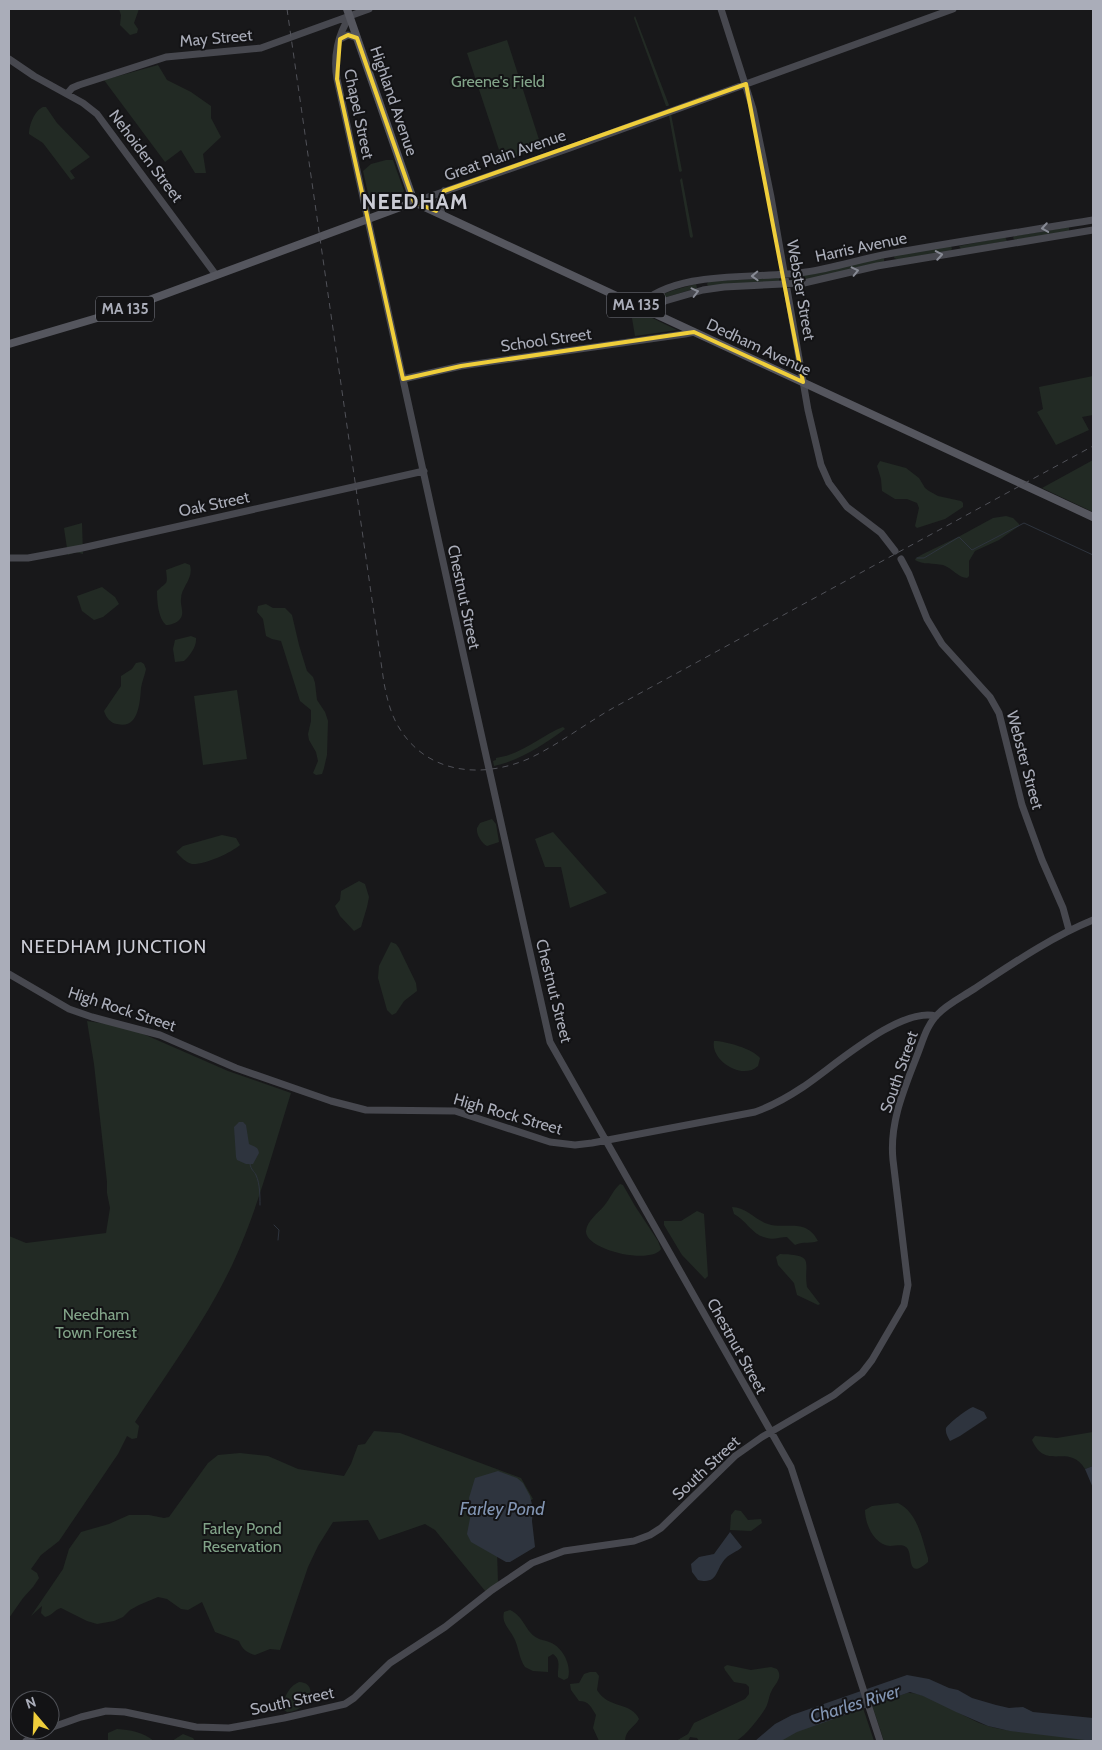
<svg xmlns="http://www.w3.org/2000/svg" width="1102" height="1750" viewBox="0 0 1102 1750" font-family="Cabin,sans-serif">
<rect width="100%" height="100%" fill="#18181a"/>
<path fill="#222a24" d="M 119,9 L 139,9 L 134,23 L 138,29 L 137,33 L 130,35 L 120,25 L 121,15 Z
M 635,16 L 669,105 L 668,106 L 666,106 L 634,18 Z
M 507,40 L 543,152 L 535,150 L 505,161 L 502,159 L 467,53 Z
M 158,65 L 167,80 L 191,92 L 211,106 L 211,118 L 221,137 L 203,154 L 206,173 L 195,173 L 181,150 L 165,162 L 104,80 Z
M 43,107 L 46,107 L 57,123 L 90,157 L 70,171 L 75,178 L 71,180 L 43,143 L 29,134 C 29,125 35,110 43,107 Z
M 671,114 L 682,171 L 680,172 L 679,171 L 669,116 Z
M 386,160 L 393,160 L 404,191 L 399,197 L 387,198 L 377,205 L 370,202 L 363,171 L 371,164 Z
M 682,178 L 693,236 L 692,238 L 690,237 L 680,180 Z
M 1069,227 L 1069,231 L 1015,240 L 1013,238 L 1014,236 Z
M 1005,237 L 1007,241 L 961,249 L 959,246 Z
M 951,246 L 952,249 L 950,251 L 899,260 L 894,258 L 895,255 Z
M 884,258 L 884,262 L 813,279 L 793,282 L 792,280 L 794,276 Z
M 779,278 L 779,282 L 708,286 L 707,284 L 709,281 Z
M 696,284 L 697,288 L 650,302 L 650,299 L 674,290 Z
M 637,313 L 644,314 L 677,330 L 635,336 L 632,318 Z
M 1093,376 L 1093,415 L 1082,417 L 1089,430 L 1056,445 L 1037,412 L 1043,409 L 1039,387 Z
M 1093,460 L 1093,512 L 1042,488 Z
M 880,461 L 906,468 L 919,478 L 925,488 L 929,491 L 938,496 L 961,501 L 963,503 L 963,507 L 945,519 L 917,528 L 915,526 L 919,508 L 917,503 L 907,499 L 895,499 L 882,491 L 881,479 L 877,466 Z
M 1006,516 L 1013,518 L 1019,524 L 1019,526 L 999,540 L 975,551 L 969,561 L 969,576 L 967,578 C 959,578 952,568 943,565 C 933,563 923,565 915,560 L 916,558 L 923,554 L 960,536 L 993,518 Z
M 82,523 L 83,554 L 76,552 L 68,555 L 64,528 Z
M 185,563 L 190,565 C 194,579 181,587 181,599 C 180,606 185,613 180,619 C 177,623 170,625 166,625 C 158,618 157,601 157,591 C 167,581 168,586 166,570 Z
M 102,587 L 115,597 L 119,604 L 103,617 L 94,620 L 82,611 L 77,596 Z
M 266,604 L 273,608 L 285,608 L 292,615 L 299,645 L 307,671 L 313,677 L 315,683 L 317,700 L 325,712 L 328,721 L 327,755 L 324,768 L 322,774 L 316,775 L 313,773 L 318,761 L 316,752 L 309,740 L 308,734 L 311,721 L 311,710 L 300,701 L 281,641 L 272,639 L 266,636 L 263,619 L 257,612 L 258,606 Z
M 191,636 L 196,638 C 197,646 190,656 184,661 L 175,662 L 173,649 L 175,640 Z
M 141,662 L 144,664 L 146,669 C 145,675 142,681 141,688 C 140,701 139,730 117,724 C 110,723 106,717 104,711 L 121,686 L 121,676 L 132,669 L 136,663 Z
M 237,690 L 247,759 L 203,765 L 194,696 Z
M 563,727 L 565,729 C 543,745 521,760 494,766 L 493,761 L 496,760 L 496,758 C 521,755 542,735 563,727 Z
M 492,819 L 496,824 L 499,842 L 487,846 C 481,843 476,834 477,828 L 480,823 Z
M 553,832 L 607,893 L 570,908 L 561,867 L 545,867 L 535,839 Z
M 222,835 L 236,838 L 240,845 C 231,853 204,865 192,864 C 186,863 180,856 176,852 L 183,846 Z
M 359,881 L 365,884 L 369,897 L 367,907 L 361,927 L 354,931 L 340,916 L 335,906 L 340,900 L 341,891 Z
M 391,942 L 396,944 L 399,948 L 416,983 L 417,991 L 404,1001 L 396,1013 L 392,1015 L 387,1010 L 378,978 L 379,966 Z
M 87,1021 L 107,1024 L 141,1033 L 228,1071 L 291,1093 C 273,1150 258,1209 233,1263 C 207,1319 169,1370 135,1422 L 139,1426 L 137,1438 L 132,1439 L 127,1436 L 118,1454 L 59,1541 L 41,1555 L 31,1569 L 37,1573 L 39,1578 L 33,1587 L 23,1598 L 9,1618 L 9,1236 L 26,1243 L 106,1233 L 110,1208 L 107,1193 L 107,1182 L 94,1064 Z
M 714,1041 C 726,1041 753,1049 760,1058 L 758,1066 C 742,1081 710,1060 714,1041 Z
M 620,1184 L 623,1185 L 635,1206 L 658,1241 L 661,1249 C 651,1265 585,1250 586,1231 C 587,1221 598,1213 604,1206 C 610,1199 613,1190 620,1184 Z
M 732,1207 C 746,1207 755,1220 768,1224 C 785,1230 806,1217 818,1241 C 812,1244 804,1241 795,1245 L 787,1237 C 781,1237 773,1240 767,1238 C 753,1236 746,1220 734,1214 Z
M 697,1211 L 704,1214 L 708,1276 L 705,1279 L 682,1255 L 664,1225 L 664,1221 L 681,1221 Z
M 780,1254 C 817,1255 803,1262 807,1287 L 820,1304 L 818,1305 L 797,1295 L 794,1283 L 778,1265 L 776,1257 Z
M 374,1431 L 400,1433 L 521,1478 L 533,1499 L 526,1503 L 497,1551 L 498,1582 L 486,1592 L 435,1530 L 425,1524 L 379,1540 L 368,1520 L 333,1522 L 318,1546 L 308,1567 L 280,1650 L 270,1649 L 255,1655 C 247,1653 242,1649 239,1641 L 215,1632 L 202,1602 L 188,1610 L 181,1609 L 167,1599 L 158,1597 L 139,1605 L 130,1610 L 123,1617 L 114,1621 L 97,1624 L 87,1621 L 61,1608 C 55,1609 52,1616 45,1617 L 41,1613 L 42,1606 L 31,1616 L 63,1569 L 69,1549 L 81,1532 L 109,1524 L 129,1515 L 149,1515 L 164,1518 L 169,1517 L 208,1463 L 218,1455 L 240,1453 L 268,1456 L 298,1469 L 344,1476 L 351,1464 L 358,1445 L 365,1444 Z
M 1093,1432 L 1093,1466 L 1085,1469 C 1068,1442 1046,1472 1032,1440 L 1035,1436 L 1057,1438 Z
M 898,1503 C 918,1513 922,1539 928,1558 L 928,1562 C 905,1582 914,1552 906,1547 C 901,1544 896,1546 890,1546 C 874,1545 865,1524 865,1510 L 872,1506 Z
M 735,1510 L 741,1511 L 748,1520 L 761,1519 L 762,1523 L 751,1531 L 730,1530 L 731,1515 Z
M 510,1610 C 524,1617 524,1628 534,1636 C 539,1640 544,1640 549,1642 C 562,1646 572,1665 568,1678 L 564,1680 L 558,1677 C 557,1669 562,1660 553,1654 L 548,1657 L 548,1672 L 533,1671 L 525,1667 C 519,1658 519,1649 515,1640 C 511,1630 501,1624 504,1612 Z
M 727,1665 L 751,1670 L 771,1667 L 777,1669 C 783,1677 776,1683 772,1690 C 769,1695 769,1700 767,1705 C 764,1713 744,1738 736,1741 L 699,1741 L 697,1738 L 690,1737 L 688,1741 L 676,1741 L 688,1734 L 694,1723 L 745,1699 L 749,1694 L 749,1687 L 746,1684 L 734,1682 L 725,1670 L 724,1667 Z
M 590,1672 L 596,1672 L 599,1676 L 597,1690 C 608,1709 632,1702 639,1719 C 635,1727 625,1730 625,1741 L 599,1741 L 593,1728 L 596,1715 C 591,1707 589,1701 579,1701 L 571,1690 L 570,1684 L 579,1683 L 584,1674 Z
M 299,1682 C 321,1683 308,1712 287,1712 L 284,1710 C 282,1699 289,1686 299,1682 Z
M 907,1693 C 929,1691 964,1719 988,1726 C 1022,1736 1060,1730 1093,1741 L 884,1741 L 872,1705 Z
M 863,1708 L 874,1741 L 779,1741 L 790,1732 Z
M 117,1729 C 130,1730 143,1732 154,1741 L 108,1741 L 108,1733 Z
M 183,1734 L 193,1738 L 195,1741 L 172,1741 Z"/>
<path fill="#2e343e" d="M 239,1122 L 243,1122 L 246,1125 L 249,1144 C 254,1147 258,1146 259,1153 L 253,1164 L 246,1164 L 237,1160 L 236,1157 L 234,1127 Z
M 973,1407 L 984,1412 L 987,1418 L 960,1436 L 950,1441 C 948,1437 945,1433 946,1428 C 949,1423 967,1409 973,1407 Z
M 1093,1466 L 1093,1488 L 1085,1469 Z
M 498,1471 L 517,1478 L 523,1483 L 530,1496 L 533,1509 L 532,1521 L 535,1547 L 510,1562 L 506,1562 L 471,1542 L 467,1534 L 471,1513 L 469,1498 L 475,1478 Z
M 730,1532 L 742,1547 C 737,1552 731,1553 726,1558 C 715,1569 719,1585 698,1580 L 692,1572 L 691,1564 L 699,1557 L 714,1554 Z
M 907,1675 L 929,1679 L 949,1688 L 958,1690 L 972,1698 L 996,1705 L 1009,1708 L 1023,1707 L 1033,1712 L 1093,1718 L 1093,1741 L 1010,1731 L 988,1726 L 956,1712 L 923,1696 L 910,1692 L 797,1732 L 781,1741 L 755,1741 L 775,1724 L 792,1715 Z"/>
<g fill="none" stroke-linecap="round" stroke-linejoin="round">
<path stroke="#2e343e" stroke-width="1" d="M 917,558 L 924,558 L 959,537 L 972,550 L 1024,523 L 1093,555
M 250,1164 C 251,1170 254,1171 256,1175 C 260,1184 260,1196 260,1205
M 274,1225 L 279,1230 L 278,1240"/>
<path stroke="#47484f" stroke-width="7" d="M 721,9 L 753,109 L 771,197 L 808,410 L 821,465 L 829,483 L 847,507 L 881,533 L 895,551
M 350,16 C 338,34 333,57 337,79 L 464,657 L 550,1042 L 791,1467 L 880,1741
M 340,39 L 348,35 L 357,38
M 9,59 L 34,76 L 83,103 L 97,114 L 216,275
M 67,94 L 72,88 L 79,85 L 166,57 L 261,48 L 369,9
M 414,202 L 570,148 L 953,9
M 442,214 L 439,202 L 444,191
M 638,306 C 679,268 756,280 806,272 C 834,268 860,259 888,254 C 956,242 1025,231 1093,220
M 653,312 L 659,304 L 665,301 L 703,290 L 724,287 L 804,283 L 877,266 L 1093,230
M 403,379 L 461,366 L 685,334 L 694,332
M 9,558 L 28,558 L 82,548 L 424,471
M 901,559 L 909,574 L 927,619 L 942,644 L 990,697 L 999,713 L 1022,805 L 1042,860 L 1063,908 L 1069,930
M 9,974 L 69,1009 L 92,1017 L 160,1035 L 236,1068 L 331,1101 L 366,1110 L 455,1111 L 550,1142 L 575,1145 L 592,1143 L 755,1112 C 772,1106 788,1097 803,1087 C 832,1068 900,1006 936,1016
M 50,1728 L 81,1717 L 106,1711 L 125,1712 L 196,1727 L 229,1728 L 284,1718 L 345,1704 L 354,1698 L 390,1663 L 445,1627 L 492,1590 L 532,1563 L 564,1551 L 634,1541 L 650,1535 L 661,1528 L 735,1456 L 762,1437 L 834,1395 L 862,1373 L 872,1360 L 904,1305 L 908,1285 L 893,1160 C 889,1122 905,1087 918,1053 C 923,1040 927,1025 937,1015 C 947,1004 962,997 974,989 C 1012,964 1051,937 1093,920
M 26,1741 L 44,1730"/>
<path stroke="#55565e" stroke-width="8" d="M 347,9 L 414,202
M 414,202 L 1093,517
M 9,344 L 114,313 L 414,202"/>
<path stroke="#505158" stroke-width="1" stroke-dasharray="6 5" stroke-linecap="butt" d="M 287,9 L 384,683 C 387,698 390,712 398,726 C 426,774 481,779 528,759 C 558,745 585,724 613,708 L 1093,446"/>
</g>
<defs><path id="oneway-chevron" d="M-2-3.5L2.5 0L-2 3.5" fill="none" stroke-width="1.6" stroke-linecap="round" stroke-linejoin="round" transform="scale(1.25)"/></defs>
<g stroke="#878a94">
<use href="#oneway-chevron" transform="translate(1045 228) rotate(171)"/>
<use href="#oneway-chevron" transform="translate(939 255) rotate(-10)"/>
<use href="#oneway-chevron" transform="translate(855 271) rotate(-13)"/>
<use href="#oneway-chevron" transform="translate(755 276) rotate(178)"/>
<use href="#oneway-chevron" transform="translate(695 292) rotate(-14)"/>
</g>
<path fill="none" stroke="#efce3b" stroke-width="4" stroke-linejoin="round" d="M 348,35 L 357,38 L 414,202 L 436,211 L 444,191 L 746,84 L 803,382 L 694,332 L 461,366 L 403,379 L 337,79 L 340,39 Z"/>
<g text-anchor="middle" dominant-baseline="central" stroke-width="4" stroke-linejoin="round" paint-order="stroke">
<g fill="#131315" stroke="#7d7f88" stroke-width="1">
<rect x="607" y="292.5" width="58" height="25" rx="4"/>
<rect x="96" y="296.5" width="58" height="25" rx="4"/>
</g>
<g font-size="15" font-weight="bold" fill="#aaadb9">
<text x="636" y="305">MA 135</text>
<text x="125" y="309">MA 135</text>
</g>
<g font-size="16" fill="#aaadb9" stroke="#131315">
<text transform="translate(216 38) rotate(-5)">May Street</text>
<text transform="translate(394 101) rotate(71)">Highland Avenue</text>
<text transform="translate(359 114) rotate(78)">Chapel Street</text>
<text transform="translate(505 155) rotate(-19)">Great Plain Avenue</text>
<text transform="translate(146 156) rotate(53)">Nehoiden Street</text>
<text transform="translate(861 247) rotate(-12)">Harris Avenue</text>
<text transform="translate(801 290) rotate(80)">Webster Street</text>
<text transform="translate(546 340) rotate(-8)">School Street</text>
<text transform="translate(759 347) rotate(25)">Dedham Avenue</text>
<text transform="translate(214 504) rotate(-12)">Oak Street</text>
<text transform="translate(464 597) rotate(78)">Chestnut Street</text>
<text transform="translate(1025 760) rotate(75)">Webster Street</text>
<text transform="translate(554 991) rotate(76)">Chestnut Street</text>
<text transform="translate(122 1009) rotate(18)">High Rock Street</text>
<text transform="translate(899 1072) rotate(-71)">South Street</text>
<text transform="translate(508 1114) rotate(16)">High Rock Street</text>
<text transform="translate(737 1346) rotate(61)">Chestnut Street</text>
<text transform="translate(706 1468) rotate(-43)">South Street</text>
<text transform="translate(292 1701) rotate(-12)">South Street</text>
</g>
<g font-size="16" fill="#82a489" stroke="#131315">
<text x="498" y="81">Greene's Field</text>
<text x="96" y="1314">Needham<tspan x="96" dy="18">Town Forest</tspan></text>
<text x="242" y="1528">Farley Pond<tspan x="242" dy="18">Reservation</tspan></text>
</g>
<g font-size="18" letter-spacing="1" fill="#cbccd5" stroke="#131315">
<text x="114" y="947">NEEDHAM JUNCTION</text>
</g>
<g font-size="18" font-style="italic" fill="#8295b3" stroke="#131315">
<text x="502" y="1509">Farley Pond</text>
<text transform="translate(855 1704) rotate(-17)">Charles River</text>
</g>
<g font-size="21" font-weight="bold" letter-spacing="1" fill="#cbccd5" stroke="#131315">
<text x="415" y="201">NEEDHAM</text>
</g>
</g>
<rect width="1102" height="1750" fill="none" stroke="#aaadb9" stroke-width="20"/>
<g transform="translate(35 1715) rotate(341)"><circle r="24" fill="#131315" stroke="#4f5157"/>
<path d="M0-4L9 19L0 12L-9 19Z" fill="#efce3b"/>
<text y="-8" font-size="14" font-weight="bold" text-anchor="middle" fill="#aaadb9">N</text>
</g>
</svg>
